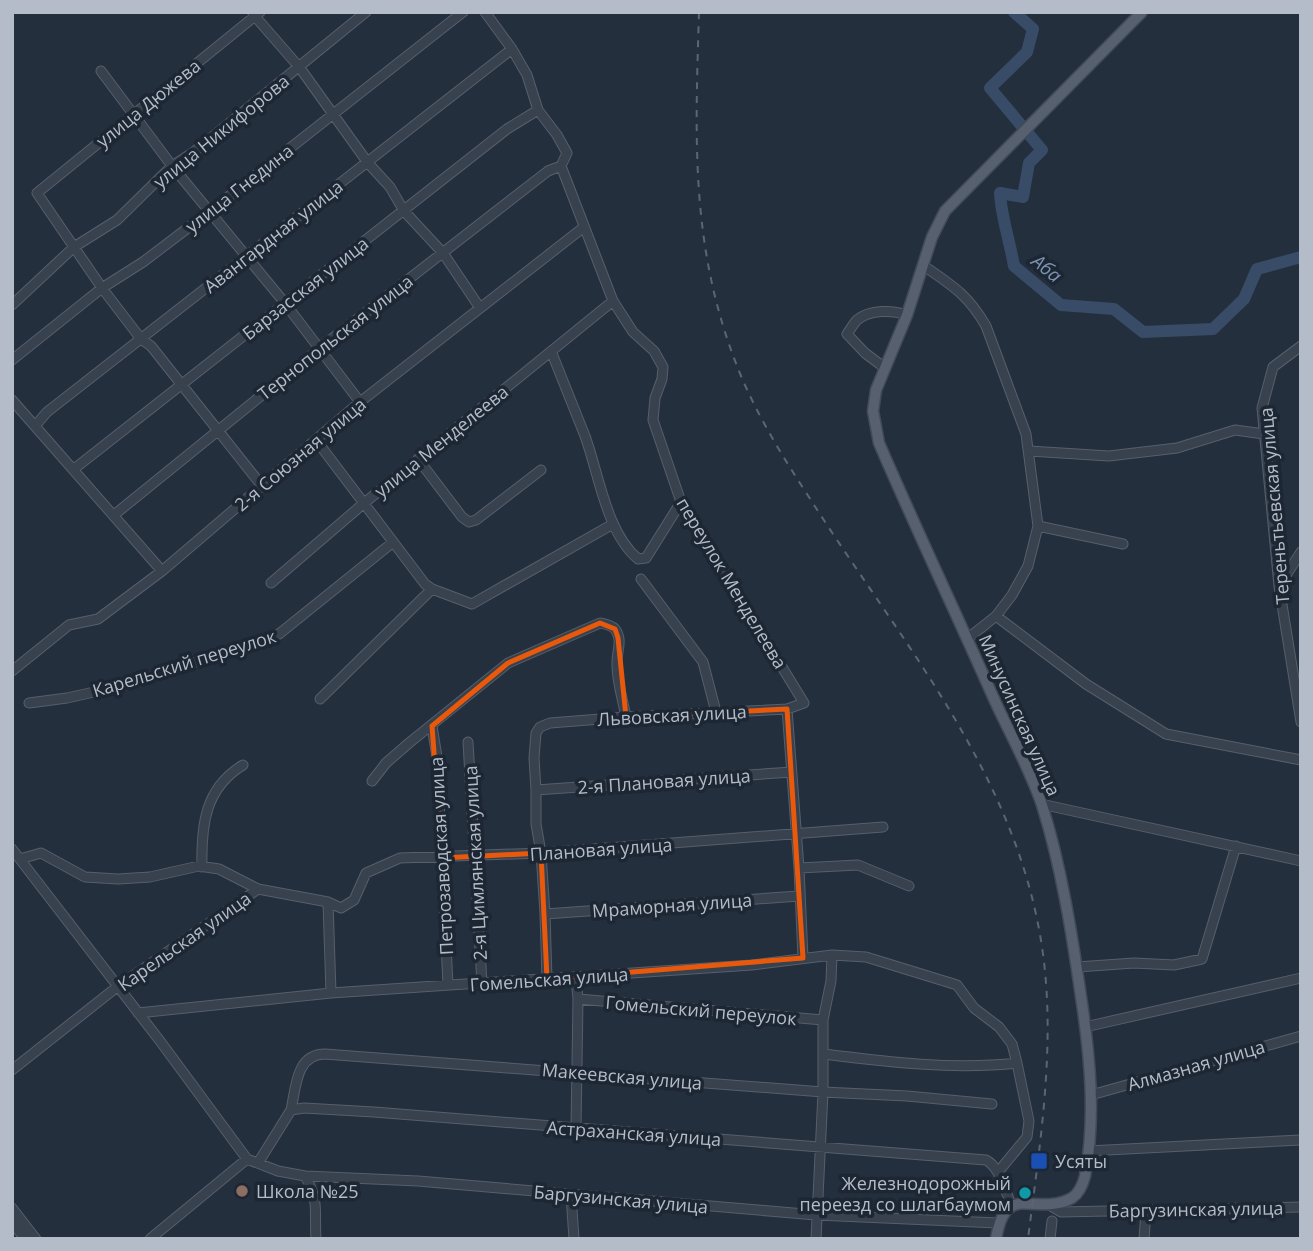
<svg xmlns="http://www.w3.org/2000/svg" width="1313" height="1251" viewBox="0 0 1313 1251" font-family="'Open Sans',sans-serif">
<rect width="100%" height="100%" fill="#242f3e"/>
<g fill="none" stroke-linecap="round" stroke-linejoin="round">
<path stroke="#394c67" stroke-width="12" d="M 1014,12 L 1033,29 L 1027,52 L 990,88 L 1042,150 L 1029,163 L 1023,197 L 1000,193 C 1001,216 1010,242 1014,266 L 1061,305 L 1114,309 L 1143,332 L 1213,329 L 1244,299 L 1257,269 L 1301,257"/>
<g stroke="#565f6c" stroke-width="11">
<path id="minor" d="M 260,12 L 37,193 L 102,288 L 141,339 L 151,346 L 262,486
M 485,12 L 512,49 L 527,75 L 538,110 L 557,135 L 567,153 L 561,166 L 613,301 L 633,332 L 654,351 L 663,367 L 662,379 L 655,398 L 653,420 L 681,502 L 804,703 L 787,709 L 626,717 L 550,723 L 540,727 L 536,733 L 534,758 L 536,790 L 536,824 L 541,853 L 545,914 L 547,979
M 253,14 L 300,68 L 368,163 L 390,187 L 404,211 L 443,253 L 480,308
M 101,71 L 172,166 L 284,302 L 360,402
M 924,266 C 953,286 968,295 986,326 L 1026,434 L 1038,526 L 1028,566 L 1012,595 L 996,616
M 12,305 L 74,247 L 117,220 L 172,166 L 195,151 L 366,12
M 1301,346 L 1273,367 L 1262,408 L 1279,586 L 1301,722
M 551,351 C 562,379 574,408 585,436 C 599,474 606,532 638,559 L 646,558 L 681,502
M 12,360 L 102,288 L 143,262 L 209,212 L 463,12
M 885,368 L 865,353 L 847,334 C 850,330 854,323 857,320 C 870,309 893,310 907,315
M 12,400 L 162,571
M 35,426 L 47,412 L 512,49
M 316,440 L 425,584 L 432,589 L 472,604 L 613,524
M 1029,451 L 1109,456 L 1177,448 L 1235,430 L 1264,434
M 418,459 L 462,517 L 469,522 L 476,520 L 541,470
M 74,469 L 507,129 L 538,110
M 114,515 L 320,348 L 548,171 L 561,166
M 1038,526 L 1123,544
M 641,579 L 703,662 L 716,712
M 271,583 L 363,504 L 613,301
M 1279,586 L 1301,552
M 967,639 L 996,616 L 1086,684 L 1166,734 L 1301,760
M 12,671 L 69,625 L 98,619 L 162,571 L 360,402 L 584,227
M 320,699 L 432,589
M 29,703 L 67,698 L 130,684 L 279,634 L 392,543
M 787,709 L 799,868 L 803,958
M 432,726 L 437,757 L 448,985
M 468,742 L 482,984
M 372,781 L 386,763 L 409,743 L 508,663 L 600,623 C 606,624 611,625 615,629 C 623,640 617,650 617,662 C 616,679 623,700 626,717
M 536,790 L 792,772
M 1041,804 L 1301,861
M 12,849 L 160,1041 L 247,1159 L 278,1171 L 305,1176 L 418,1181 L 816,1215 L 998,1223
M 20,859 L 41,853 L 85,877 L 118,879 L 150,877 L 199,866 L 219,869 L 258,889 L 328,902 L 341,908 L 354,900 L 366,873 L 400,858 L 541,853 L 883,827
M 202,867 C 201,825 205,788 243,765
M 799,868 L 858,865 L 909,886
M 328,902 L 331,993
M 545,914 L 799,896
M 1077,967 L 1134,963 L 1174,965 L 1202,959 L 1236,846
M 576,978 L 578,999 L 576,1128
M 578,999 L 823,1020
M 138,1013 L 331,993 L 752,965 L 832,955 L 866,957 L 957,985 L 974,1008 L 999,1027 L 1012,1044 L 1017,1063
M 1085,1027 L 1301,978
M 824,1054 C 888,1062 953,1070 1017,1063 L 1029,1121 L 1027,1137 L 998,1172
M 12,1070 L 117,987 L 258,889
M 1091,1095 L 1301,1036
M 291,1110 C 296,1087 296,1054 325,1054 L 823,1092 L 907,1096 L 992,1104
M 1088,1151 L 1301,1140
M 258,1163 L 291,1110 L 304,1108 L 374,1112 L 986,1160 C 1000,1167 1005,1192 1012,1206
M 305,1176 C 320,1203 314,1211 316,1239
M 571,1195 L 574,1239
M 1051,1206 L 1061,1212 L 1301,1207
M 12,1208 L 36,1239
M 12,1222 L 25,1239
M 150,1239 L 247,1159
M 816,1239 L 823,1092 L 823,1020 L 831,981 L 832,955
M 1050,1239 L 1052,1221
M 1144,1239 L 1146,1211"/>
</g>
<g stroke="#414a57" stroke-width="13">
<path id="major" d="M 996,1239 C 1006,1179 1035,1218 1072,1198 C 1079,1193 1083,1184 1085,1176 C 1096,1117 1090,1056 1081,997 C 1072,934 1061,865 1042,805 C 1030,769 1010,734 994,699 C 956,613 916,529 879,443 L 873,411 L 876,390 L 907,315 L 932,237 L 945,211 L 1142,12"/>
</g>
<use href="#minor" stroke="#38414e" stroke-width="9"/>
<use href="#major" stroke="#56606e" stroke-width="10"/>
<path stroke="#5a6575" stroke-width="2" stroke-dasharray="7 7" stroke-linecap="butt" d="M 699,12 C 695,143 690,252 741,376 C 761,423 788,465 816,508 C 901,640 1007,766 1038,924 C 1059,1028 1041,1135 1028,1239"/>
</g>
<path fill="none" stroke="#e8590c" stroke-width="5" stroke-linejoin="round" d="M 600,623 L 615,629 L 618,638 L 626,717 L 787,709 L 803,958 L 547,979 L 541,853 L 442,858 L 432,726 L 508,663 Z"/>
<rect fill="#1a4fb4" stroke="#1d2633" stroke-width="2.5" x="1030" y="1152" width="18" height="18" rx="3.5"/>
<circle fill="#8d6e63" stroke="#1d2633" stroke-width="2.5" cx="242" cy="1191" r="7"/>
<circle fill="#0f9aa8" stroke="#1d2633" stroke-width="2.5" cx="1025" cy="1193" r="7"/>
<g text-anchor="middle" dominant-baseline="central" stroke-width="7" stroke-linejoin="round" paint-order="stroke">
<g font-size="18" fill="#b4bcc9" stroke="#1d2633">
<text transform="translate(148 103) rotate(-39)">улица Дюжева</text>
<text transform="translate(221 131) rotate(-39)">улица Никифорова</text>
<text transform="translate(239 188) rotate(-38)">улица Гнедина</text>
<text transform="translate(273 236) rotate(-38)">Авангардная улица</text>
<text transform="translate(305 288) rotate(-38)">Барзасская улица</text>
<text transform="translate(335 337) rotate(-38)">Тернопольская улица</text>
<text transform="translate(441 441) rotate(-39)">улица Менделеева</text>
<text transform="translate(300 454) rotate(-40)">2-я Союзная улица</text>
<text transform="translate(1274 506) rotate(-95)">Тереньтьевская улица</text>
<text transform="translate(732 583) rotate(59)">переулок Менделеева</text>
<text transform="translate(184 663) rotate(-17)">Карельский переулок</text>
<text transform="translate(672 715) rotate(-3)">Львовская улица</text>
<text transform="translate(1020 715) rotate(66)">Минусинская улица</text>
<text transform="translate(664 781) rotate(-4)">2-я Плановая улица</text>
<text transform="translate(601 849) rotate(-4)">Плановая улица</text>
<text transform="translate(441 856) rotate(-93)">Петрозаводская улица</text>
<text transform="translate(475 863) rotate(-93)">2-я Цимлянская улица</text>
<text transform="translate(672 905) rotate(-4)">Мраморная улица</text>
<text transform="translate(184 941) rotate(-35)">Карельская улица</text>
<text transform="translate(549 979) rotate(-4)">Гомельская улица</text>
<text transform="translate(701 1010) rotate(5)">Гомельский переулок</text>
<text transform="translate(1196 1065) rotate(-16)">Алмазная улица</text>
<text transform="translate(622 1076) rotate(5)">Макеевская улица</text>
<text transform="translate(634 1133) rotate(4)">Астраханская улица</text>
<text transform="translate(621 1199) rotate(5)">Баргузинская улица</text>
<text transform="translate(1196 1209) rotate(-1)">Баргузинская улица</text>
</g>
<g font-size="18" fill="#b4bcc9" stroke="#1d2633" text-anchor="start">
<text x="1055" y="1161">Усяты</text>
<text x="1011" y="1183" text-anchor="end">Железнодорожный<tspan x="1011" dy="21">переезд со шлагбаумом</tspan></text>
<text x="256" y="1191">Школа №25</text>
</g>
<g font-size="19" font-style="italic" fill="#7c92b1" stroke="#1d2633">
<text transform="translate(1047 268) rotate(39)">Аба</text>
</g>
</g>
<rect width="1313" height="1251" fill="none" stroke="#b4bcc9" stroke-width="28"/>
</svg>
